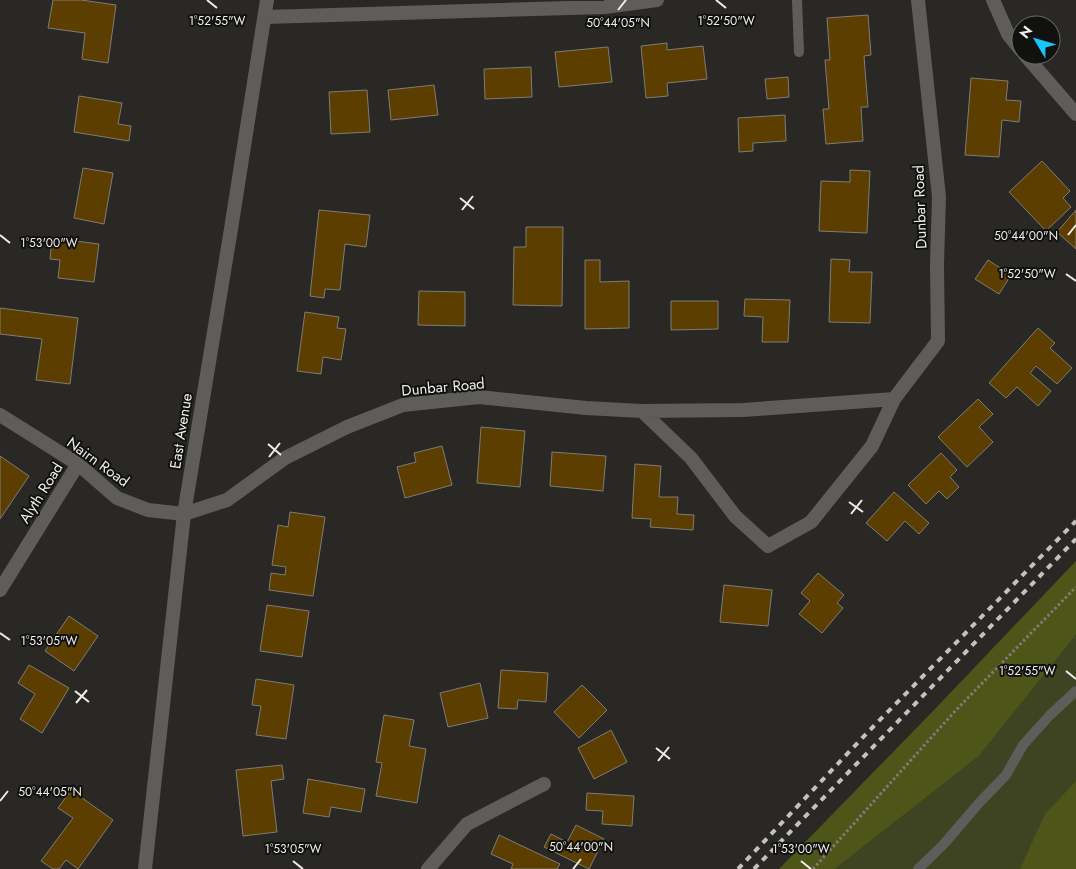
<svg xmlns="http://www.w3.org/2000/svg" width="1076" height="869" viewBox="0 0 1076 869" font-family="Jost,sans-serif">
<rect width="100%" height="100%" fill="#2a2824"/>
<path fill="#3e4322" d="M 1076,635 L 1076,869 L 835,869 L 979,756 Z"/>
<path fill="#4e5519" d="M 1076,561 L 1076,635 L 979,756 L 835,869 L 779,869 L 934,710 Z
M 1076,781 L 1076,869 L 1020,869 L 1045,814 Z"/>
<path fill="#5c3e00" stroke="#7f7c77" d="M 53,0 L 81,0 L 116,5 L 108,63 L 82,59 L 85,33 L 48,28 Z
M 868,15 L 871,55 L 864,56 L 868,107 L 861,107 L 863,141 L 826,144 L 823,109 L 829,109 L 825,60 L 830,60 L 827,18 Z
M 667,43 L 667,50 L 703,46 L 707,79 L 667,83 L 668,96 L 646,98 L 641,46 Z
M 608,47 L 612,82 L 559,87 L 555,52 Z
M 531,67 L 532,97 L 485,99 L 484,69 Z
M 788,77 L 789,97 L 767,99 L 765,79 Z
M 971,78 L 1008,81 L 1006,100 L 1021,101 L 1019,122 L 1002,120 L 999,157 L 965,155 Z
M 434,85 L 438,115 L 391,120 L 388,90 Z
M 367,90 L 370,132 L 331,134 L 329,92 Z
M 79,96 L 122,103 L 118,124 L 131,126 L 129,141 L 74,132 Z
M 785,115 L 786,141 L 753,143 L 753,151 L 739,152 L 738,118 Z
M 1042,161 L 1070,191 L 1063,198 L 1071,207 L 1046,231 L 1009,192 Z
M 83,168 L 113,173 L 104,224 L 74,218 Z
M 850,170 L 870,171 L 867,233 L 819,231 L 821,181 L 850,182 Z
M 319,210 L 370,215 L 366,247 L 345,244 L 340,290 L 325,289 L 324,298 L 310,296 Z
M 1076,210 L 1076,249 L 1057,232 Z
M 526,227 L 563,227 L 562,306 L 513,305 L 514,247 L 526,247 Z
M 52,238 L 99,244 L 94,282 L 58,278 L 60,260 L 50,259 Z
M 831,259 L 850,260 L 849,272 L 872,272 L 870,323 L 829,322 Z
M 585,260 L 600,260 L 600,282 L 629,281 L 629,328 L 585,329 Z
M 988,260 L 1011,275 L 999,294 L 975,279 Z
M 419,291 L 465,292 L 465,326 L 418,325 Z
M 745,299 L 790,300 L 788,342 L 762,342 L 763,317 L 744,316 Z
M 671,301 L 718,301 L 718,329 L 671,330 Z
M 0,308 L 78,318 L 70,384 L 36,380 L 42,339 L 0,334 Z
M 305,312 L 339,317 L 337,328 L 346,329 L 341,360 L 323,357 L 321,374 L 297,371 Z
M 1038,328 L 1055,343 L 1050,348 L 1072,368 L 1057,384 L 1036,366 L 1030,373 L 1051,391 L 1038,406 L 1017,387 L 1006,398 L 989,383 Z
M 978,399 L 993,414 L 979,427 L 993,442 L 967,467 L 938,437 Z
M 481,427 L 525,431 L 520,487 L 477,483 Z
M 442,446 L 452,485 L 405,498 L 397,467 L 416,462 L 414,453 Z
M 552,452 L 606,456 L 603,491 L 550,486 Z
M 941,453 L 957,470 L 950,477 L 959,487 L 947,499 L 939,491 L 926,504 L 908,485 Z
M 0,456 L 29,476 L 0,519 Z
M 635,464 L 661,466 L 659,497 L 678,497 L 677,514 L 694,515 L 693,530 L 650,527 L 651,519 L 632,518 Z
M 894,492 L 929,523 L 919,534 L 905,521 L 887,541 L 866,523 Z
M 290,512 L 325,517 L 313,596 L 269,590 L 271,573 L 285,575 L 286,567 L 272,565 L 278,525 L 288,527 Z
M 818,573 L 844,595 L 837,603 L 843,608 L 822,633 L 799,614 L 810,601 L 801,593 Z
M 724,585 L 772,590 L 768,626 L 720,622 Z
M 267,605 L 309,611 L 302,657 L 260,651 Z
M 69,616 L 98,636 L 74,671 L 45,651 Z
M 29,665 L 69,688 L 42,733 L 20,719 L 35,694 L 18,683 Z
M 501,670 L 548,673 L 546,702 L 518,700 L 517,709 L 498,708 Z
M 256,679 L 294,685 L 286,739 L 256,735 L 261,706 L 252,705 Z
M 480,683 L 488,718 L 448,727 L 440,693 Z
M 582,685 L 607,710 L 579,738 L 554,712 Z
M 384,715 L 414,720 L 409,746 L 426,749 L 417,803 L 376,796 L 382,763 L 376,762 Z
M 611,730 L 627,762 L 594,779 L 578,748 Z
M 282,765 L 284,779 L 271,781 L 277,832 L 243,836 L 236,770 Z
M 308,779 L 365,789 L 361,812 L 331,807 L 329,817 L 303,813 Z
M 71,790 L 113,820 L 78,869 L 66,860 L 59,869 L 53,869 L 41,861 L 73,818 L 58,808 Z
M 587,793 L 634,796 L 632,826 L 602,824 L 603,811 L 586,810 Z
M 576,825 L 604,839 L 589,869 L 544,847 L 551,834 L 567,842 Z
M 499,835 L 560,864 L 557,869 L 511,869 L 513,864 L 491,854 Z"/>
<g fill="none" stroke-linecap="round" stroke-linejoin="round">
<path stroke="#7e7c79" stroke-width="3" stroke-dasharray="2.5 2.5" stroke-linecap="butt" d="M 813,869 L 956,710 L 1076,587"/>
<path stroke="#5f5d5c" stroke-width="10" d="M 797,0 L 799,52
M 918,869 L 943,845 L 979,803 L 1006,775 L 1023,745 L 1050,715 L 1076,691"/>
<path stroke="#5f5d5c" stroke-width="14" d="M 993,0 L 1008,34 L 1021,50
M 265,17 L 605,7 L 657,0
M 1025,55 L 1076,114
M 642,411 L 691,458 L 735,516 L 768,546 L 811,522 L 872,446 L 894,399
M 0,415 L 78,464 L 117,498 L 148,510 L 184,514 L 227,500 L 285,458 L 347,427 L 403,405 L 479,397 L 586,408 L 642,411 L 743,410 L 894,399 L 938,341 L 937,264 L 939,197 L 918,0
M 0,590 L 78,464
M 428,869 L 467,824 L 544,784"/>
<path stroke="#5f5d5c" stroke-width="14" d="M 145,869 L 184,514 L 231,229 L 267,0"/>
<path stroke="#c4c2bf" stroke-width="4" stroke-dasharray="6 6" stroke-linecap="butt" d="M 738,869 L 867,733 L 1076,521
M 754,869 L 1076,539"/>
</g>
<path fill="none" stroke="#eeedea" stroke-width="2" d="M 207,0 L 217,8M 716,0 L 726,8M 618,10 L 626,0M 460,198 L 474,209M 462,210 L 473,196M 0,235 L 10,243M 1068,235 L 1076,225M 1066,274 L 1076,281M 268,444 L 281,455M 269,457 L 280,443M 849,502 L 863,512M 851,514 L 862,500M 0,633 L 10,640M 1066,671 L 1076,679M 75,691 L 89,702M 76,703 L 87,690M 656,748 L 670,759M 658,761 L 669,747M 0,801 L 8,791M 293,861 L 303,869M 801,861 L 811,869M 573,869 L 581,859"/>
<g text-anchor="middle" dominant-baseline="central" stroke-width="4" stroke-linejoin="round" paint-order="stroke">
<g font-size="15" fill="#eeedea" stroke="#11110f">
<text transform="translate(920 207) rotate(-92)">Dunbar Road</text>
<text transform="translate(443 387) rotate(-5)">Dunbar Road</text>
<text transform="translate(181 431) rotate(-81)">East Avenue</text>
<text transform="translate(98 462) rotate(36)">Nairn Road</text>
<text transform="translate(41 493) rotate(-58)">Alyth Road</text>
</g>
</g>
<g font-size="12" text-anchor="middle" fill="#eeedea" stroke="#11110f" stroke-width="4" stroke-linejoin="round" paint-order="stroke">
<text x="217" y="25">1°52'55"W</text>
<text x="726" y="25">1°52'50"W</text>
<text x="618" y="27">50°44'05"N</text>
<text x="1026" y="240">50°44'00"N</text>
<text x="49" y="247">1°53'00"W</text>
<text x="1027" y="278">1°52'50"W</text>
<text x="49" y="645">1°53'05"W</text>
<text x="1027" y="675">1°52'55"W</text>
<text x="50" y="796">50°44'05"N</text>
<text x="581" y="851">50°44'00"N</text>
<text x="293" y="853">1°53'05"W</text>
<text x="801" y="853">1°53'00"W</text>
</g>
<g transform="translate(1036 40) rotate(308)"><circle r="24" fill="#11110f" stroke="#696967"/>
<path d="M0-4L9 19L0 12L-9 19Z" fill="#15cafb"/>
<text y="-8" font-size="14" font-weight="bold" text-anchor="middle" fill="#eeedea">N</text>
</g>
</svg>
